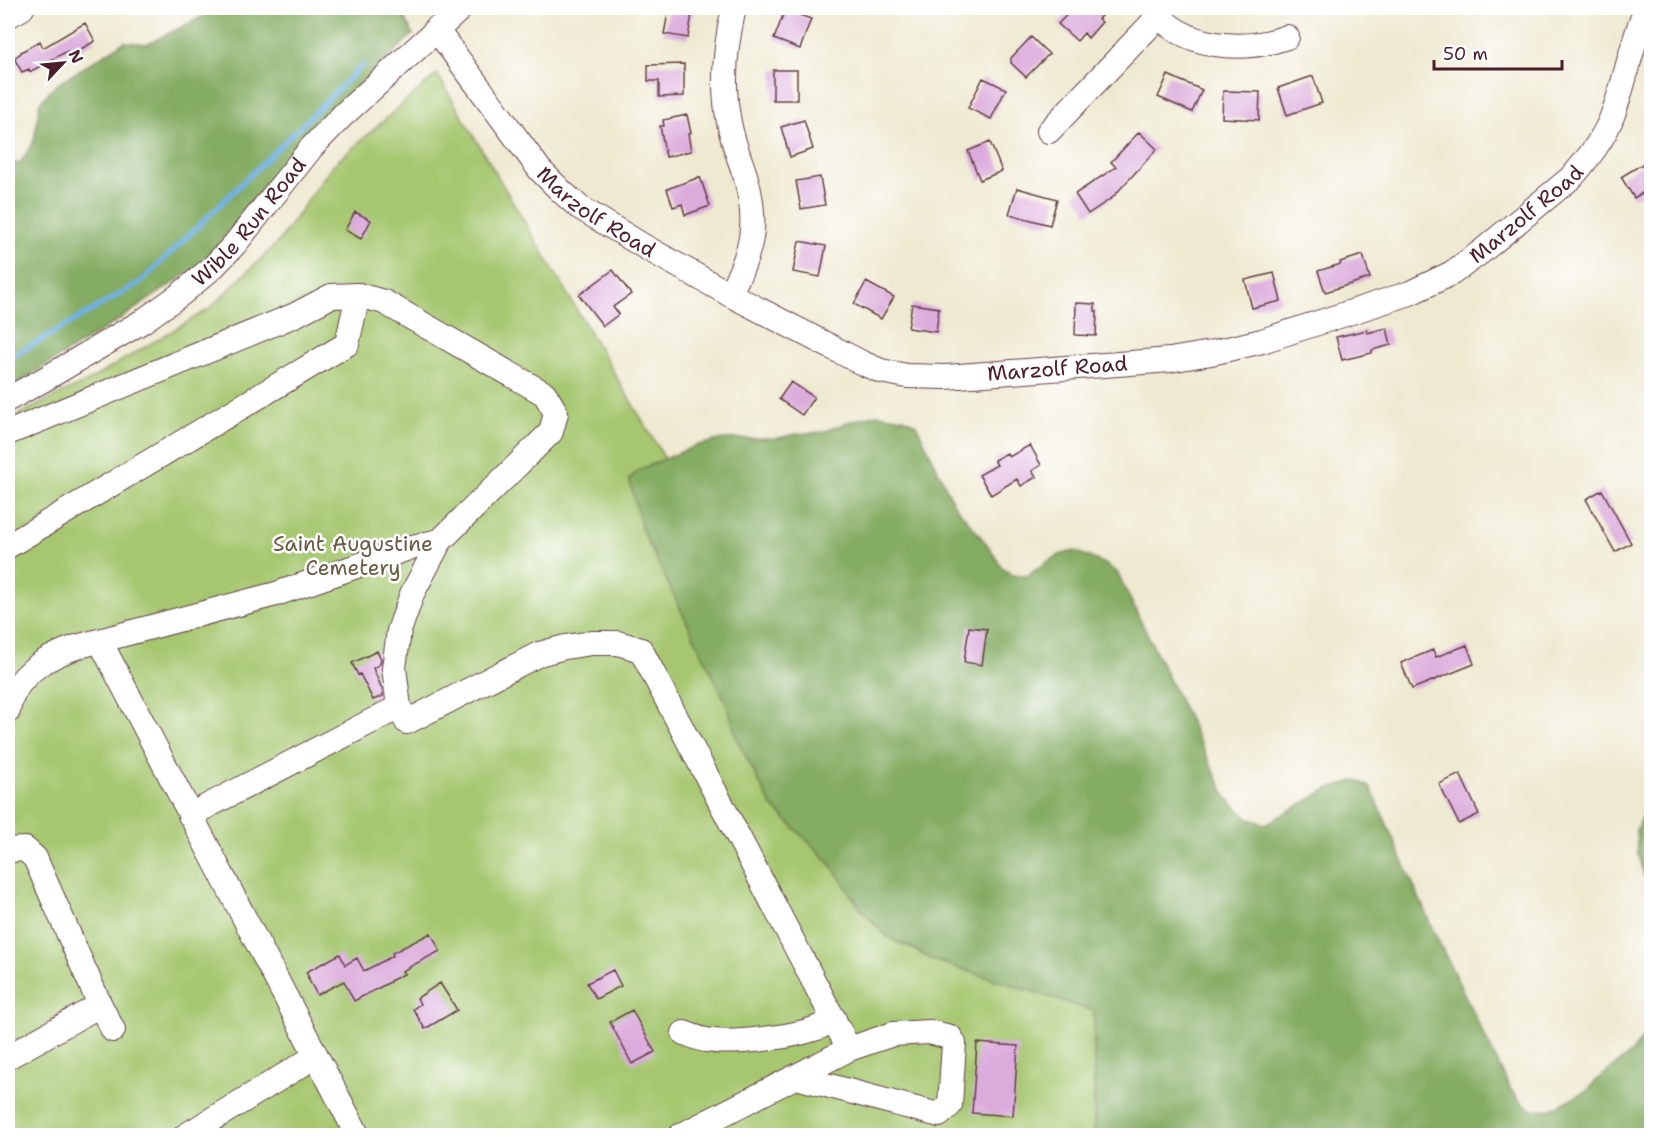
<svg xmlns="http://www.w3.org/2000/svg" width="1659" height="1143" viewBox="0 0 1659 1143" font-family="'Shantell Sans',sans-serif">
<rect width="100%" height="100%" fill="#fff"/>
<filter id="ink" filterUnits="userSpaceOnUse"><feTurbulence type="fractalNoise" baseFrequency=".0167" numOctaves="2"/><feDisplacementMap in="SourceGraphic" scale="12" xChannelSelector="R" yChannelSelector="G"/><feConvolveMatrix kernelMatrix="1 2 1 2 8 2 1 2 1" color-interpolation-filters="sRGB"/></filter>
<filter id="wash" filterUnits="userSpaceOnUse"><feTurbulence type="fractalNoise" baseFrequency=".008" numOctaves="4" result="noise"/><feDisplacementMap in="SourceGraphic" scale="24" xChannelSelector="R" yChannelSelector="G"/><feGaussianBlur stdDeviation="1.35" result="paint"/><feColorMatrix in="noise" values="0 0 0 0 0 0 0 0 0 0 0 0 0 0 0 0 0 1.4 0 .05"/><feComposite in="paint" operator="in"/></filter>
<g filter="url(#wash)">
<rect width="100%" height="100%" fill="#eee9d0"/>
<path fill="#a6c76f" stroke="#78734d" stroke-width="1.5" d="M 437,74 L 665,459 L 639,470 L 729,709 L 736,737 L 771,805 L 829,862 L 861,909 L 896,942 L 908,946 L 933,960 L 1094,1011 L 1094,1135 L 8,1135 L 8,419 L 88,381 L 209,309 L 279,241 L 332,166 Z"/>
<path fill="#84ac62" stroke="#676646" stroke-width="1.5" d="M 217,8 L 399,8 L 413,34 L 302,140 L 204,262 L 117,321 L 8,389 L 8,164 L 21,162 L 34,141 L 40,102 L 56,85 L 124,42 L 147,44 L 204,16 Z
M 877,414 L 903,418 L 916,424 L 954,504 L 989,547 L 1001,566 L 1012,575 L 1027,576 L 1050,560 L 1062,554 L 1075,551 L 1105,564 L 1117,572 L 1227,798 L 1249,819 L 1266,824 L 1330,788 L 1357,780 L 1371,788 L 1434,932 L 1511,1090 L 1521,1103 L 1533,1110 L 1552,1109 L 1587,1091 L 1597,1080 L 1632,1052 L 1651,1027 L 1651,1135 L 1094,1135 L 1094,1011 L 933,960 L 908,946 L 896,942 L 886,936 L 861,909 L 829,862 L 771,805 L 736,737 L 729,709 L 642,530 L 629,479 L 639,470 L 695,446 L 723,439 L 779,438 L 796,434 L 823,432 L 848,422 Z
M 1651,802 L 1651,900 L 1638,855 L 1636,830 L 1647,804 Z"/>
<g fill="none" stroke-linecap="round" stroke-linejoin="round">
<path stroke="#6fb0e3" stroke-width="5" d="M 8,359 L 141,282 L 363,65"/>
</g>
<g id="blocks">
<path fill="#dbabdb" d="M 669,8 L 693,8 L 688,38 L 664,34 Z
M 1073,8 L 1109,8 L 1098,19 L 1102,22 L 1088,38 L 1084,33 L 1077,41 L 1058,24 Z
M 785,10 L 811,19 L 800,49 L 774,39 Z
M 85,23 L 95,41 L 69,56 L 67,51 L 30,72 L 29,69 L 22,72 L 14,58 L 21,53 L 21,52 L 40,41 L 43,48 Z
M 1031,37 L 1049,54 L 1026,77 L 1011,63 L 1011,58 Z
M 684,64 L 684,96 L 659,97 L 659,81 L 648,81 L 648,65 Z
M 773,70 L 797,70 L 797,100 L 773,100 Z
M 1168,75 L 1202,90 L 1192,112 L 1158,97 Z
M 1313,76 L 1322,103 L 1287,115 L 1278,88 Z
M 983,78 L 1006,89 L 991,119 L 968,108 Z
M 1223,91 L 1260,92 L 1259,120 L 1222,118 Z
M 687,115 L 691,133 L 688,134 L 691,151 L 666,157 L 660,126 L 664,126 L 663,120 Z
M 804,120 L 813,149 L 790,157 L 781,127 Z
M 1139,132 L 1157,149 L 1112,198 L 1088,214 L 1075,194 L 1116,167 L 1111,162 Z
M 990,142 L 1002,171 L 980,180 L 968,151 Z
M 1652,158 L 1652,187 L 1634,198 L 1621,177 Z
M 700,177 L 710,206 L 685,215 L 682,204 L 673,207 L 667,189 Z
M 820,177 L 825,205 L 801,209 L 796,181 Z
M 1017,188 L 1057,199 L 1050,225 L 1009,214 Z
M 355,212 L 371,220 L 361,239 L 345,230 Z
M 799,241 L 826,246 L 820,277 L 793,272 Z
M 1363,255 L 1370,278 L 1325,292 L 1318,271 L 1341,264 L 1340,262 Z
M 613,270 L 631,294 L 613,307 L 619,314 L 603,326 L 579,295 Z
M 1274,273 L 1281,301 L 1252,308 L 1245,280 Z
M 866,282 L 894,297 L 881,319 L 854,304 Z
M 1076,303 L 1095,304 L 1095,311 L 1097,311 L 1096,336 L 1075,335 Z
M 912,304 L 939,308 L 936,332 L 908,328 Z
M 1387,328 L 1391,345 L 1372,350 L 1372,353 L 1342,360 L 1336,337 L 1367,330 L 1367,333 Z
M 791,382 L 814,397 L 802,415 L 779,399 Z
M 1030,445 L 1041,465 L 1032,471 L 1036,477 L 1021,486 L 1017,479 L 991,495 L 979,475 L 997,465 L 994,460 L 1007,453 L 1009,457 Z
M 1602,490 L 1631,543 L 1615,552 L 1586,499 Z
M 969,627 L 987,629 L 982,665 L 964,662 Z
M 1467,645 L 1474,664 L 1412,689 L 1401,663 L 1433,650 L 1436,657 Z
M 377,651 L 381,659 L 380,664 L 373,668 L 382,689 L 383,696 L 373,700 L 360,674 L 358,675 L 352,663 Z
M 1460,774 L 1479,814 L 1459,824 L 1439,784 Z
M 431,933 L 440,951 L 402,971 L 404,974 L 390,981 L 390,982 L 354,1001 L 344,981 L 317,995 L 308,978 L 309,978 L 306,972 L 340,954 L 345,965 L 357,958 L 364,971 L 393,956 L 392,953 Z
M 613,970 L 621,986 L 596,999 L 587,983 Z
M 440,983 L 457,1010 L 425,1029 L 413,1009 L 420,1004 L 417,998 Z
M 632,1010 L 655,1052 L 632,1064 L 610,1022 Z
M 977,1043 L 1018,1046 L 1013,1116 L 972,1113 Z"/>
</g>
</g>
<g filter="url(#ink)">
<use href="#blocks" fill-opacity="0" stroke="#633d44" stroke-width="1.5"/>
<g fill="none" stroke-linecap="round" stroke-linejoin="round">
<g stroke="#633d44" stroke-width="26">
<g id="minor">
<path d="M 1152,8 C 1183,49 1242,53 1287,37"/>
<path d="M 8,16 L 22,8"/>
<path id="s1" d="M 436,29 L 540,170 L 562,192 L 579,207 L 645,247 L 729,294 L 862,363 L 881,371 L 907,376 L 946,377 L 1170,360 L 1211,353 L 1262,341 L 1410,293 L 1452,273 L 1481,252 L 1573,176 C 1589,157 1605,137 1613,114 C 1626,79 1632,42 1646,8"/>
<path d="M 1049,131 L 1159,16"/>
<path d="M 729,294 C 753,252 759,222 745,175 C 739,157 732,140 729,122 C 721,83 725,46 734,8"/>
<path id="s2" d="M 8,399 L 43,380 L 143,321 L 181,294 L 213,267 L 235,244 L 312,147 L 343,115 L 461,8"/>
<path d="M 8,433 L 295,315 L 331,296 L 358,295 L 384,302 L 545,394 L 556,413 L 551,432 L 440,541 L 412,594 L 399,631 L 394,668 L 399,707"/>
<path d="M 8,546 L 347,344 L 358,295"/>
<path d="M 100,641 L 358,1136"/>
<path d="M 8,711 C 9,705 11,698 14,692 C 27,668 51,656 76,647 L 276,594 L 412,547 L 440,541"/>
<path d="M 190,815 L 399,707 L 407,722 L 539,654 L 565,647 L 592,643 L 618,643 L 641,650 L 849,1049"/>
<path d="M 8,850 L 25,849 L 35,858 L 100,1005 L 113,1030"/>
<path d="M 684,1033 C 691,1035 699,1039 706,1040 C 732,1045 792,1037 817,1028 C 823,1026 828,1022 834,1019"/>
<path d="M 8,1057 L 100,1005"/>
<path d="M 185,1136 L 316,1056"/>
<path d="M 680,1136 L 849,1049 L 893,1034 L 929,1032 L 950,1037 L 954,1043 L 950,1105 L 939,1115 L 796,1077"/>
</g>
</g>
<use href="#minor" stroke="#fff" stroke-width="24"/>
</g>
</g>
<g text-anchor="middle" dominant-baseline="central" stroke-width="5" stroke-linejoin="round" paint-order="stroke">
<g font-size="21" fill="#4a1f2b" stroke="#fff">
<text stroke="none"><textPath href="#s1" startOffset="246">Marzolf Road</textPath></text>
<text stroke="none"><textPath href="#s1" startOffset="1254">Marzolf Road</textPath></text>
<text stroke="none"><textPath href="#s2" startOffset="302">Wible Run Road</textPath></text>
<text stroke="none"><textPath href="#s1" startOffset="750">Marzolf Road</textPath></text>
</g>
<g font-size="21" fill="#6a5a43" stroke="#fff">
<text x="353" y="544">Saint Augustine<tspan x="353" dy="24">Cemetery</tspan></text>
</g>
</g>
<rect width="1659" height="1143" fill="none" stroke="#fff" stroke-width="30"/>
<g transform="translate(63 63) rotate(64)" stroke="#ffffff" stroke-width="4.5" paint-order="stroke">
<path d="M0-4.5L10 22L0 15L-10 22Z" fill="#4a1f2b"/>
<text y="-9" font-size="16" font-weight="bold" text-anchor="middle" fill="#4a1f2b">N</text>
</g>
<path d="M1434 60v9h128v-9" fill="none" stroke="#4a1f2b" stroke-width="3"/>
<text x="1443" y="60" font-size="18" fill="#4a1f2b" stroke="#ffffff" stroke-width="4.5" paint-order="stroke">50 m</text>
</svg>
